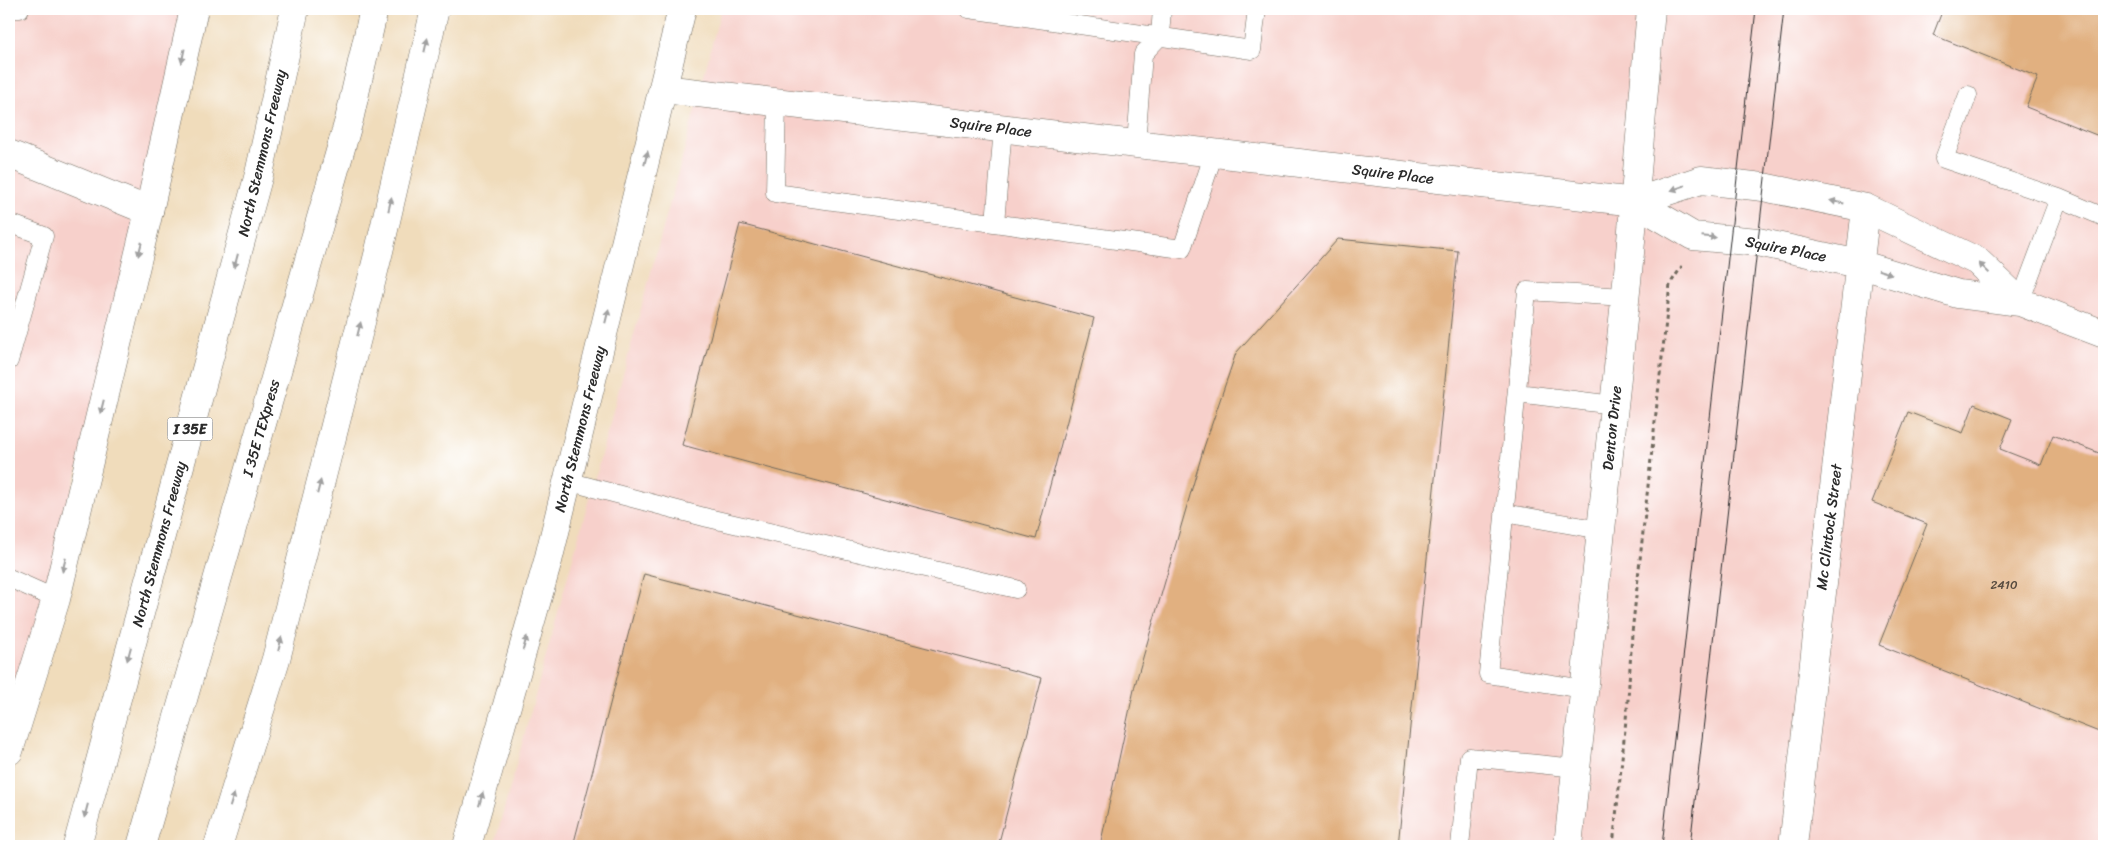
<svg xmlns="http://www.w3.org/2000/svg" width="2113" height="855" viewBox="0 0 2113 855" font-family="Sriracha,sans-serif">
<rect width="100%" height="100%" fill="#fff"/>
<filter id="ink" filterUnits="userSpaceOnUse"><feTurbulence type="fractalNoise" baseFrequency=".02" numOctaves="2"/><feDisplacementMap in="SourceGraphic" scale="10" xChannelSelector="R" yChannelSelector="G"/><feConvolveMatrix kernelMatrix="1 2 1 2 8 2 1 2 1" color-interpolation-filters="sRGB"/></filter>
<filter id="wash" filterUnits="userSpaceOnUse"><feTurbulence type="fractalNoise" baseFrequency=".0096" numOctaves="4" result="noise"/><feDisplacementMap in="SourceGraphic" scale="20" xChannelSelector="R" yChannelSelector="G"/><feGaussianBlur stdDeviation="1.12" result="paint"/><feColorMatrix in="noise" values="0 0 0 0 0 0 0 0 0 0 0 0 0 0 0 0 0 1.4 0 .05"/><feComposite in="paint" operator="in"/></filter>
<g filter="url(#wash)">
<rect width="100%" height="100%" fill="#f0dcbb"/>
<path fill="#f7d0cb" d="M 9,9 L 196,9 L 9,737 Z
M 721,9 L 2104,9 L 2104,846 L 494,846 L 689,133 Z"/>
<g id="blocks">
<path fill="#e1b080" d="M 1943,9 L 2104,9 L 2104,138 L 2026,107 L 2038,77 L 1933,35 Z
M 740,224 L 1094,318 L 1036,539 L 682,445 Z
M 1338,239 L 1458,251 L 1398,846 L 1100,846 L 1135,685 L 1204,447 L 1236,353 Z
M 1974,404 L 2012,419 L 2000,449 L 2041,465 L 2053,435 L 2104,455 L 2104,734 L 1879,645 L 1927,524 L 1872,502 L 1908,412 L 1963,433 Z
M 644,574 L 1042,678 L 998,846 L 573,846 Z"/>
</g>
</g>
<g filter="url(#ink)">
<use href="#blocks" fill-opacity="0" stroke="#70695d" stroke-width="1"/>
<g fill="none" stroke-linecap="round" stroke-linejoin="round">
<g stroke="#70695d" stroke-width="19">
<path id="service" d="M 15,9 L 20,9
M 969,9 L 1252,50 L 1257,9
M 1968,95 L 1944,159 L 2059,198
M 777,102 L 775,193 L 1182,249 L 1214,153
M 1136,144 L 1143,54 L 1160,36 L 1162,9
M 9,223 L 44,236 L 9,361
M 995,223 L 1003,128
M 2020,302 L 2059,198 L 2104,217
M 1517,393 L 1614,405
M 567,481 L 708,518 L 1016,589
M 1504,513 L 1601,530
M 9,578 L 56,599
M 1584,689 L 1488,674 L 1527,291 L 1625,297
M 1460,846 L 1469,757 L 1576,768"/>
</g>
<g stroke="#70695d" stroke-width="29">
<path id="minor" d="M 663,89 L 1635,202 L 1693,236 L 1758,242 L 1859,264 L 1958,294 L 2020,302 L 2104,334
M 9,154 L 149,211
M 1635,202 L 1701,180 L 1763,187 L 1866,208 L 1977,261 L 2020,302
M 1793,846 L 1866,208"/>
</g>
<g stroke="#70695d" stroke-width="29">
<path id="tertiary" d="M 1568,846 L 1630,253 L 1651,9"/>
</g>
<g stroke="#70695d" stroke-width="29">
<path id="secondary" d="M 9,751 L 56,599 L 149,211 L 194,9
M 467,846 L 548,561 L 682,9"/>
</g>
<g stroke="#70695d" stroke-width="29">
<path id="motorway" d="M 77,846 L 259,174 L 295,9
M 141,846 L 349,120 L 374,9
M 218,846 L 276,659 L 379,251 L 435,9"/>
</g>
<path stroke="#70695d" stroke-width="3" stroke-dasharray="4 4" stroke-linecap="butt" d="M 1613,846 L 1628,700 L 1632,633 L 1670,284 L 1682,266"/>
<use href="#service" stroke="#fff" stroke-width="18"/>
<use href="#minor" stroke="#fff" stroke-width="28"/>
<use href="#tertiary" stroke="#fff" stroke-width="28"/>
<use href="#secondary" stroke="#fff" stroke-width="28"/>
<use href="#motorway" stroke="#fff" stroke-width="28"/>
<path stroke="#2b2b2b" stroke-width="1" d="M 1662,846 L 1756,9
M 1690,846 L 1784,9"/>
</g>
<defs><path id="oneway-solid" d="M-6-.8H1V-3.2L6.5 0L1 3.2V.8H-6Z" transform="scale(1.25)"/></defs>
<g fill="#a0a0a0">
<use href="#oneway-solid" transform="translate(426 45) rotate(-77)"/>
<use href="#oneway-solid" transform="translate(183 56) rotate(102)"/>
<use href="#oneway-solid" transform="translate(646 158) rotate(-76)"/>
<use href="#oneway-solid" transform="translate(1678 188) rotate(161)"/>
<use href="#oneway-solid" transform="translate(1837 202) rotate(-168)"/>
<use href="#oneway-solid" transform="translate(390 204) rotate(-77)"/>
<use href="#oneway-solid" transform="translate(1709 237) rotate(5)"/>
<use href="#oneway-solid" transform="translate(140 249) rotate(104)"/>
<use href="#oneway-solid" transform="translate(236 261) rotate(105)"/>
<use href="#oneway-solid" transform="translate(1984 268) rotate(-136)"/>
<use href="#oneway-solid" transform="translate(1885 272) rotate(17)"/>
<use href="#oneway-solid" transform="translate(607 316) rotate(-76)"/>
<use href="#oneway-solid" transform="translate(359 329) rotate(-76)"/>
<use href="#oneway-solid" transform="translate(102 407) rotate(104)"/>
<use href="#oneway-solid" transform="translate(319 487) rotate(-76)"/>
<use href="#oneway-solid" transform="translate(64 565) rotate(104)"/>
<use href="#oneway-solid" transform="translate(525 643) rotate(-74)"/>
<use href="#oneway-solid" transform="translate(280 644) rotate(-76)"/>
<use href="#oneway-solid" transform="translate(129 654) rotate(105)"/>
<use href="#oneway-solid" transform="translate(481 799) rotate(-74)"/>
<use href="#oneway-solid" transform="translate(232 800) rotate(-73)"/>
<use href="#oneway-solid" transform="translate(86 811) rotate(105)"/>
</g>
</g>
<g text-anchor="middle" dominant-baseline="central" stroke-width="5" stroke-linejoin="round" paint-order="stroke">
<g font-size="12" fill="#584c40">
<text x="2004" y="585">2410</text>
</g>
<rect fill="#fff" stroke="#6b6b6b" stroke-width="1" x="167.5" y="417.5" width="45" height="23" rx="4"/>
<g font-size="14" font-weight="bold" fill="#2b2b2b">
<text x="190" y="429">I 35E</text>
</g>
<g font-size="15" fill="#2b2b2b" stroke="#fff">
<text transform="translate(991 127) rotate(7)">Squire Place</text>
<text transform="translate(262 153) rotate(-77)">North Stemmons Freeway</text>
<text transform="translate(1393 174) rotate(7)">Squire Place</text>
<text transform="translate(1786 249) rotate(11)">Squire Place</text>
<text transform="translate(261 428) rotate(-74)">I 35E TEXpress</text>
<text transform="translate(1612 428) rotate(-84)">Denton Drive</text>
<text transform="translate(580 429) rotate(-76)">North Stemmons Freeway</text>
<text transform="translate(1829 527) rotate(-83)">Mc Clintock Street</text>
<text transform="translate(159 544) rotate(-75)">North Stemmons Freeway</text>
</g>
</g>
<rect width="2113" height="855" fill="none" stroke="#fff" stroke-width="30"/>
</svg>
